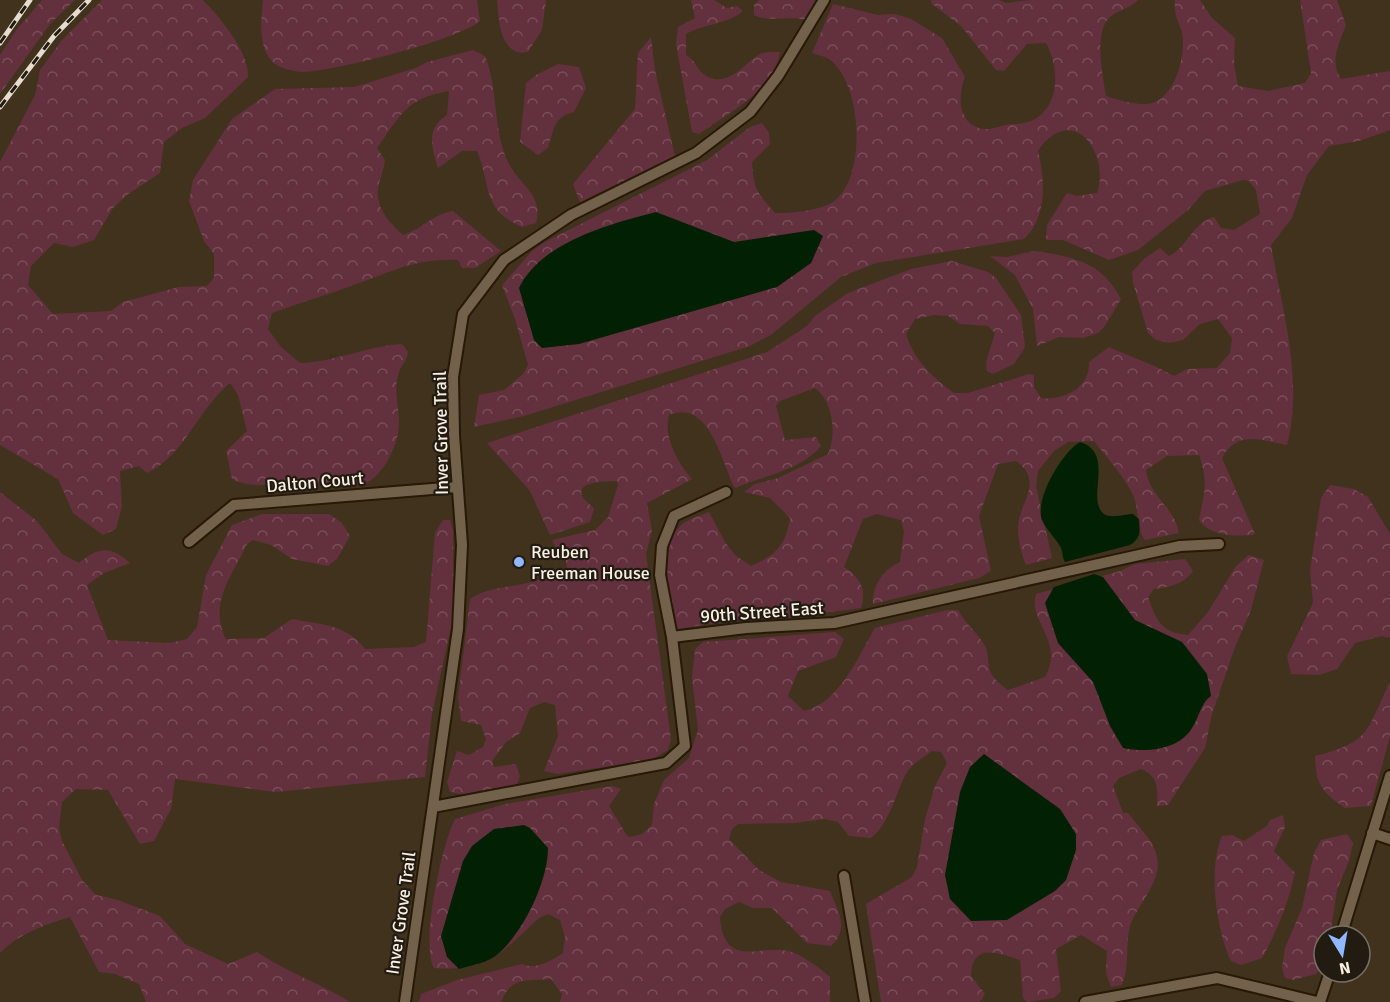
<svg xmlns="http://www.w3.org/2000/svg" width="1390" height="1002" viewBox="0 0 1390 1002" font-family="Signika,sans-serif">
<defs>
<pattern id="forest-crowns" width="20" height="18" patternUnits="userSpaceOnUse" patternTransform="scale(1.5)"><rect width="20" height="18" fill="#63303d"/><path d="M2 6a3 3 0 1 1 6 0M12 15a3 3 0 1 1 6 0" fill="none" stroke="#7a4e59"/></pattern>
</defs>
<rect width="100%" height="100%" fill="#41321e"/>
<path fill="url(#forest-crowns)" d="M 42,0 L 75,0 L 50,24 L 0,94 L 0,55 L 17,29 Z
M 102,0 L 203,0 C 219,16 250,53 248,77 L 205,118 L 182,128 L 164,142 L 160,173 L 127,195 L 113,208 L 94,240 L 73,247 L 54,243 L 31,266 L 28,285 L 53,314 L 111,311 L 123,302 L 179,287 L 207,286 L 214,278 L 214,254 L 204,241 L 189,201 L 193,180 L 232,119 L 275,89 L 354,87 L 416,68 L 427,62 L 473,50 L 485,56 C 499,90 492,130 509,164 C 520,186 544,195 536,223 L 522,227 C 481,209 492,187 477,151 L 462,151 L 438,168 C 431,147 426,128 447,115 L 449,91 C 406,98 400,116 377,148 L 385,160 C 384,171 379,179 378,189 C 376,209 390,223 403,235 C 422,229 433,214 453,211 L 501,251 L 475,268 L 462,268 L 458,260 C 417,257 388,273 351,286 C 325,296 298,303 272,313 L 268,329 L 281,347 L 300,363 C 335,362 367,346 402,344 L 408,352 C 407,361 402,364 399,372 C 393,388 399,407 399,422 C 400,442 382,481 360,485 C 343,487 322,482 304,482 C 281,483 253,490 232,479 L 226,451 L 247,431 L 238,395 L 230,383 C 199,408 184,456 147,473 L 139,466 L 120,471 L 122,506 L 116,529 L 103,535 L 73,513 L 58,479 L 0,445 L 0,162 L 35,95 L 40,70 L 62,40 Z
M 263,0 L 477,0 L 480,21 C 458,40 335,71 303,72 C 297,72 282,69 277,65 C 257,52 261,20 263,0 Z
M 497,0 L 546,0 L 542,30 L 528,52 C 500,57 499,21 497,0 Z
M 691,0 L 714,0 L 727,8 L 737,6 L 743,11 C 729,24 703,24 686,34 L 686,55 C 696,60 697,72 708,77 C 729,86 742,66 757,56 C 763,51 772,52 780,52 C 775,90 727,114 699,134 L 692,132 L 676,44 L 678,27 L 695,18 Z
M 759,0 L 816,0 L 805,20 C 789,15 770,23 754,15 L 754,5 Z
M 931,0 L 999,0 L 1006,3 L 1030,0 L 1138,0 C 1131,8 1118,10 1110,17 C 1093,32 1103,77 1106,96 C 1119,100 1134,105 1147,104 C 1173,102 1184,61 1183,40 C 1183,25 1173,21 1175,0 L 1200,0 L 1212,18 L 1235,38 L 1234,64 L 1238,86 L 1268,91 L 1305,83 L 1311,73 L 1300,0 L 1337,0 L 1346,25 C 1339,44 1329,61 1341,79 L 1390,71 L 1390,130 L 1359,141 L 1329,146 L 1307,175 L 1292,218 L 1271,245 C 1282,309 1304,381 1287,445 C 1260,440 1237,430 1222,458 L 1255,534 C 1238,538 1208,535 1199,520 C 1204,493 1209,483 1199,455 L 1167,456 L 1146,470 C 1149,496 1175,508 1179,533 L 1145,540 C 1135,527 1140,510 1133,495 C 1124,476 1107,458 1094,441 L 1068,442 L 1054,451 L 1038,471 L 1036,486 L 1052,558 L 1026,565 C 1021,553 1018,540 1018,527 C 1019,502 1045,482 1016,461 L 998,464 L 979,516 L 991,571 L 979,578 L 873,604 C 872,585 884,569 900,562 L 904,532 L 901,520 L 877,514 L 863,519 L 844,567 C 860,578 867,588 861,608 L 790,617 L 775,614 L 677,629 C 671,602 657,548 680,526 C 687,519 700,516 709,512 L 725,542 L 735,555 L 751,566 C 776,555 786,545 790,518 L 770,498 L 744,492 L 755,484 L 778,478 L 828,454 C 837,434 833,401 815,388 L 780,401 L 776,406 L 785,440 L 816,437 L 821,446 C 801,470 763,476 735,488 C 722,464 710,398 669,415 C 663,437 678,463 692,479 L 647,503 L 652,530 L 646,554 L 671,739 L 668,750 L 651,760 L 557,774 L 544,771 L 558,736 L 555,705 L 544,702 L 530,708 L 520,733 L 506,742 L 492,761 L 494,767 L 516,764 L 520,776 L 517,784 C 500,793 469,797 450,792 L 447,782 L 457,751 L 469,755 L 483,747 L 486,739 L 481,725 L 461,721 L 458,698 L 470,599 C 490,585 518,588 541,579 L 547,581 L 564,577 C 569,566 567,552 555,547 L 552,540 L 595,530 L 608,517 L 618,485 L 617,481 C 608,482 571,480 584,499 C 587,503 591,504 594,509 L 590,522 L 550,535 L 530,491 L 487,443 L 767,352 L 807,326 L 815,316 L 848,293 L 911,269 L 952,261 L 988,272 L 996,278 L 1021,315 L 1025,347 L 1014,364 L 993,374 L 987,371 L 986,362 L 995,333 L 988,326 L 960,324 L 948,316 L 934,315 L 915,319 L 906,334 C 914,360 932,377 954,393 L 968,393 L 1029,374 L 1034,375 L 1034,387 L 1041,398 C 1065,401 1090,387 1089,362 L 1109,347 C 1131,357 1153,364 1174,376 L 1187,369 L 1217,368 L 1230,353 L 1232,338 L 1218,319 L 1200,324 L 1183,340 L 1170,343 L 1156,340 L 1148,333 L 1133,283 L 1132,272 L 1145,258 L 1160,248 L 1169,256 C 1189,246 1192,223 1214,217 L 1221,228 L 1234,230 L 1260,214 L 1256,190 L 1249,181 L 1243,180 L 1205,191 L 1188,210 L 1138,250 L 1109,260 L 1063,240 L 1046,240 L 1047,225 L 1067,193 L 1077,196 L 1097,193 C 1111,152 1071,101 1038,151 C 1045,179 1048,216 1024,239 L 876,263 L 841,277 L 772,334 L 750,346 L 524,416 L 474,427 L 479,395 L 504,390 L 523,374 L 528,365 L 515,319 L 502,285 L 532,251 L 545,242 L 707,160 L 750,127 L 762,123 L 769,133 L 770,144 L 752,162 C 754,189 757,193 775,213 C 788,214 822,210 833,202 C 867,179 863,83 829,59 C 824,56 817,55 812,53 L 833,4 L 878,15 L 895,14 L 911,19 L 942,38 L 965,77 C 958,94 957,121 979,128 C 986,131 998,127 1006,125 C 1014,124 1026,124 1033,120 C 1061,106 1059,66 1046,43 L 1027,44 L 1004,71 L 996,70 L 961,26 L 932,4 Z
M 651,37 L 655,70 L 675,156 L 580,202 L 573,184 L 635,109 L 638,53 Z
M 558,64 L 579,67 L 586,88 L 574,112 C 553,117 554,130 548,148 L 538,155 L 520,142 L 526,83 L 536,75 Z
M 1034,251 C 1072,256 1102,262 1121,299 L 1105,326 L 1098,333 L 1083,338 L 1059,337 L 1037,346 L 1033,309 L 1015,275 L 990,256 L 1007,257 Z
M 1330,485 L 1354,489 L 1368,497 L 1390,534 L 1390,638 L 1382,636 L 1355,643 L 1337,669 L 1319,675 L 1291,674 L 1287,656 L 1313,603 L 1310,570 L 1321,498 Z
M 0,492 L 37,521 L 62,554 L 79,563 C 99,547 110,545 130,563 L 104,573 L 87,585 L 108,640 L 170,643 L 187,639 L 197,627 L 206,575 L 232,525 L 262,514 L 329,514 L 342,523 L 350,536 L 337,559 L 328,566 L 292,559 L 271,545 L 253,540 L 247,544 C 232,576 208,604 226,639 L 264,638 L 292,619 C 322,625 346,624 365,649 L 414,647 L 426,642 L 435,533 L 443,520 L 450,520 L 453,530 L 454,613 L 432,714 L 425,777 L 276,792 L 175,779 L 171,809 L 154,841 L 140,844 L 108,790 L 76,789 L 62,802 L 59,828 L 62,841 L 82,880 L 96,895 L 115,899 L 160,916 L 185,944 L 228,964 L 257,952 C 286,972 320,983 350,1002 L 146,1002 L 139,984 L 115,974 L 99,972 L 70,917 C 44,925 20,933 0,953 Z
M 1249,555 L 1264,560 L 1251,610 L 1235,647 L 1212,714 L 1205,748 L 1168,805 L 1157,806 C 1158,788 1158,776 1141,769 L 1119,778 L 1113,786 L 1123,813 L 1128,813 C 1151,842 1170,855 1148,893 C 1142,904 1134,914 1130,926 C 1125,945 1130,966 1122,985 L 1111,987 L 1106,973 L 1107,951 L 1081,935 L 1056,949 L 1061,991 L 1054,998 L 1027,1002 L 1023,998 L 1020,960 C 998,953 972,942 971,976 L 985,994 L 980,1002 L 881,1002 L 866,904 L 912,877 L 917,867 L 925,819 L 935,786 L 947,763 L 941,752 L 932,751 C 924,757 913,763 907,772 C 895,793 891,822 871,838 L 849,836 L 838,822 L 824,819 L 795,823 L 738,824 L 732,829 L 729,839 L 759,870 L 781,882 L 830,891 C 838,912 850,928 831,946 L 807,943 L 772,908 L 753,908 L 739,902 L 725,909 L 720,917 C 724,972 763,942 791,952 C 806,957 818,967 830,977 L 830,1002 L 560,1002 L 562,994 L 551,979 C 527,981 511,976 501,1002 L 419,1002 L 421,994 L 457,980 L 522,964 C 535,970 552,961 563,953 L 565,937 L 560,920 L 548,914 L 539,918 C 502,952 488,972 434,968 C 420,943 442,844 455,819 L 505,804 L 612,786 L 621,789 L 609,806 L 626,834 L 629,837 L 642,834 L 652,825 L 654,804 L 664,780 L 689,758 L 698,730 L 692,678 L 695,649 L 703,642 L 835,632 L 844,639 L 836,657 L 798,671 L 788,696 L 804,711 C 840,703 858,656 875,628 L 947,610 L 958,610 C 965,623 974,630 982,641 C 996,661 977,668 1008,690 L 1045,677 C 1065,640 1028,623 1036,594 L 1120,571 L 1135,564 L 1185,559 L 1193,571 C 1184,584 1168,588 1154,589 L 1148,597 C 1157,621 1160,632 1188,635 L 1208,612 L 1236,566 Z
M 1390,682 L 1390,736 L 1371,806 L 1345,808 C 1322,792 1316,785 1315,756 C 1372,742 1366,730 1390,682 Z
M 1283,815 L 1285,827 L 1274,851 L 1295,873 C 1288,904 1277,931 1262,958 L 1241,965 L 1231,961 C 1216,930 1208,867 1222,836 L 1232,835 L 1244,841 L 1267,826 L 1270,820 Z
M 1347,834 L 1353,843 L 1349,861 L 1337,890 L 1330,936 L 1324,936 L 1324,962 L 1316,974 L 1293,980 L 1285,978 L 1282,968 L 1285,948 L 1302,908 L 1314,853 L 1321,840 Z"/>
<path fill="#022104" d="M 656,212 L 734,242 L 814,230 L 823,236 L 811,263 L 777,287 L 579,344 L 542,348 L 534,340 L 519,288 C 541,242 610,224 656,212 Z
M 1080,442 C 1116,453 1085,499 1104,514 C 1110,519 1126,514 1133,514 L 1139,519 C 1140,530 1141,539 1130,545 L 1065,562 C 1062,557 1063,553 1061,548 C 1056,538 1046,530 1042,520 C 1034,500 1062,452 1080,442 Z
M 1094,574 L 1103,577 L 1135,620 L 1182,642 L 1207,674 L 1211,696 C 1201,702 1199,718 1192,728 C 1179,750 1146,753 1123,748 L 1110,726 L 1093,682 L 1058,643 L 1045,603 L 1054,587 Z
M 984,754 L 1060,809 L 1076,834 L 1076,850 L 1066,880 L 1055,891 L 1007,920 L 971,921 L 950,899 L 945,875 L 960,792 L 970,767 Z
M 524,825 L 530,828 L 548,848 C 548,881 524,931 499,953 C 488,963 473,965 459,969 L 447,957 L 441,936 L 463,861 L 472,846 L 494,829 Z"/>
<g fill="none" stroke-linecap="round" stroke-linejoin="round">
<g stroke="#271906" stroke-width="14">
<path id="minor" d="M 189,542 L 234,505 L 457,487
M 672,637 L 746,628 L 834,623 L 1180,546 L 1219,544
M 433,807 L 666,763 L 685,746 L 672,637 L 660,575 L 662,546 L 674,516 L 726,492
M 1372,833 L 1390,839
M 844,876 L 865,1002
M 1341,936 L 1390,776
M 405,1002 L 458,629 L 462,545 L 454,435 L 453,377 L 463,314 L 504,260 L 571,215 L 696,153 L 750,112 L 778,76 L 824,0
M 1085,1002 L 1217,978 L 1317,1002
M 1320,1002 L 1330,972"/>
</g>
<use href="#minor" stroke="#72624c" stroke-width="10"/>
<g stroke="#e7dccf" stroke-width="5">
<path id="rail" d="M 0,43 L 30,0
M 0,107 L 54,36 L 89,0"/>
</g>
<use href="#rail" stroke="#221b12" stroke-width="3" stroke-dasharray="9" stroke-linecap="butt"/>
</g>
<circle fill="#90b8fd" stroke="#221b12" stroke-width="2" cx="519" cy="562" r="6"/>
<g text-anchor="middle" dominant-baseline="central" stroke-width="4.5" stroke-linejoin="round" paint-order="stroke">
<g font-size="18" fill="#f9efe3" stroke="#221b12">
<text transform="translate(441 433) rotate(-91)">Inver Grove Trail</text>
<text transform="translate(315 482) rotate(-5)">Dalton Court</text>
<text transform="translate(762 612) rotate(-4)">90th Street East</text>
<text transform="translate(401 913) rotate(-82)">Inver Grove Trail</text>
</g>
<g font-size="18" fill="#f9efe3" stroke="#221b12" text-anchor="start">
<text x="531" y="552">Reuben<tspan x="531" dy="21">Freeman House</tspan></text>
</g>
</g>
<g transform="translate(1342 954) rotate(169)"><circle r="28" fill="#221b12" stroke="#787066" stroke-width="1.5"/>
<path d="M0-4.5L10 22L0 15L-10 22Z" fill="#90b8fd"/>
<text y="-9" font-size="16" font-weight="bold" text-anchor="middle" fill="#f9efe3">N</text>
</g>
</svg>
